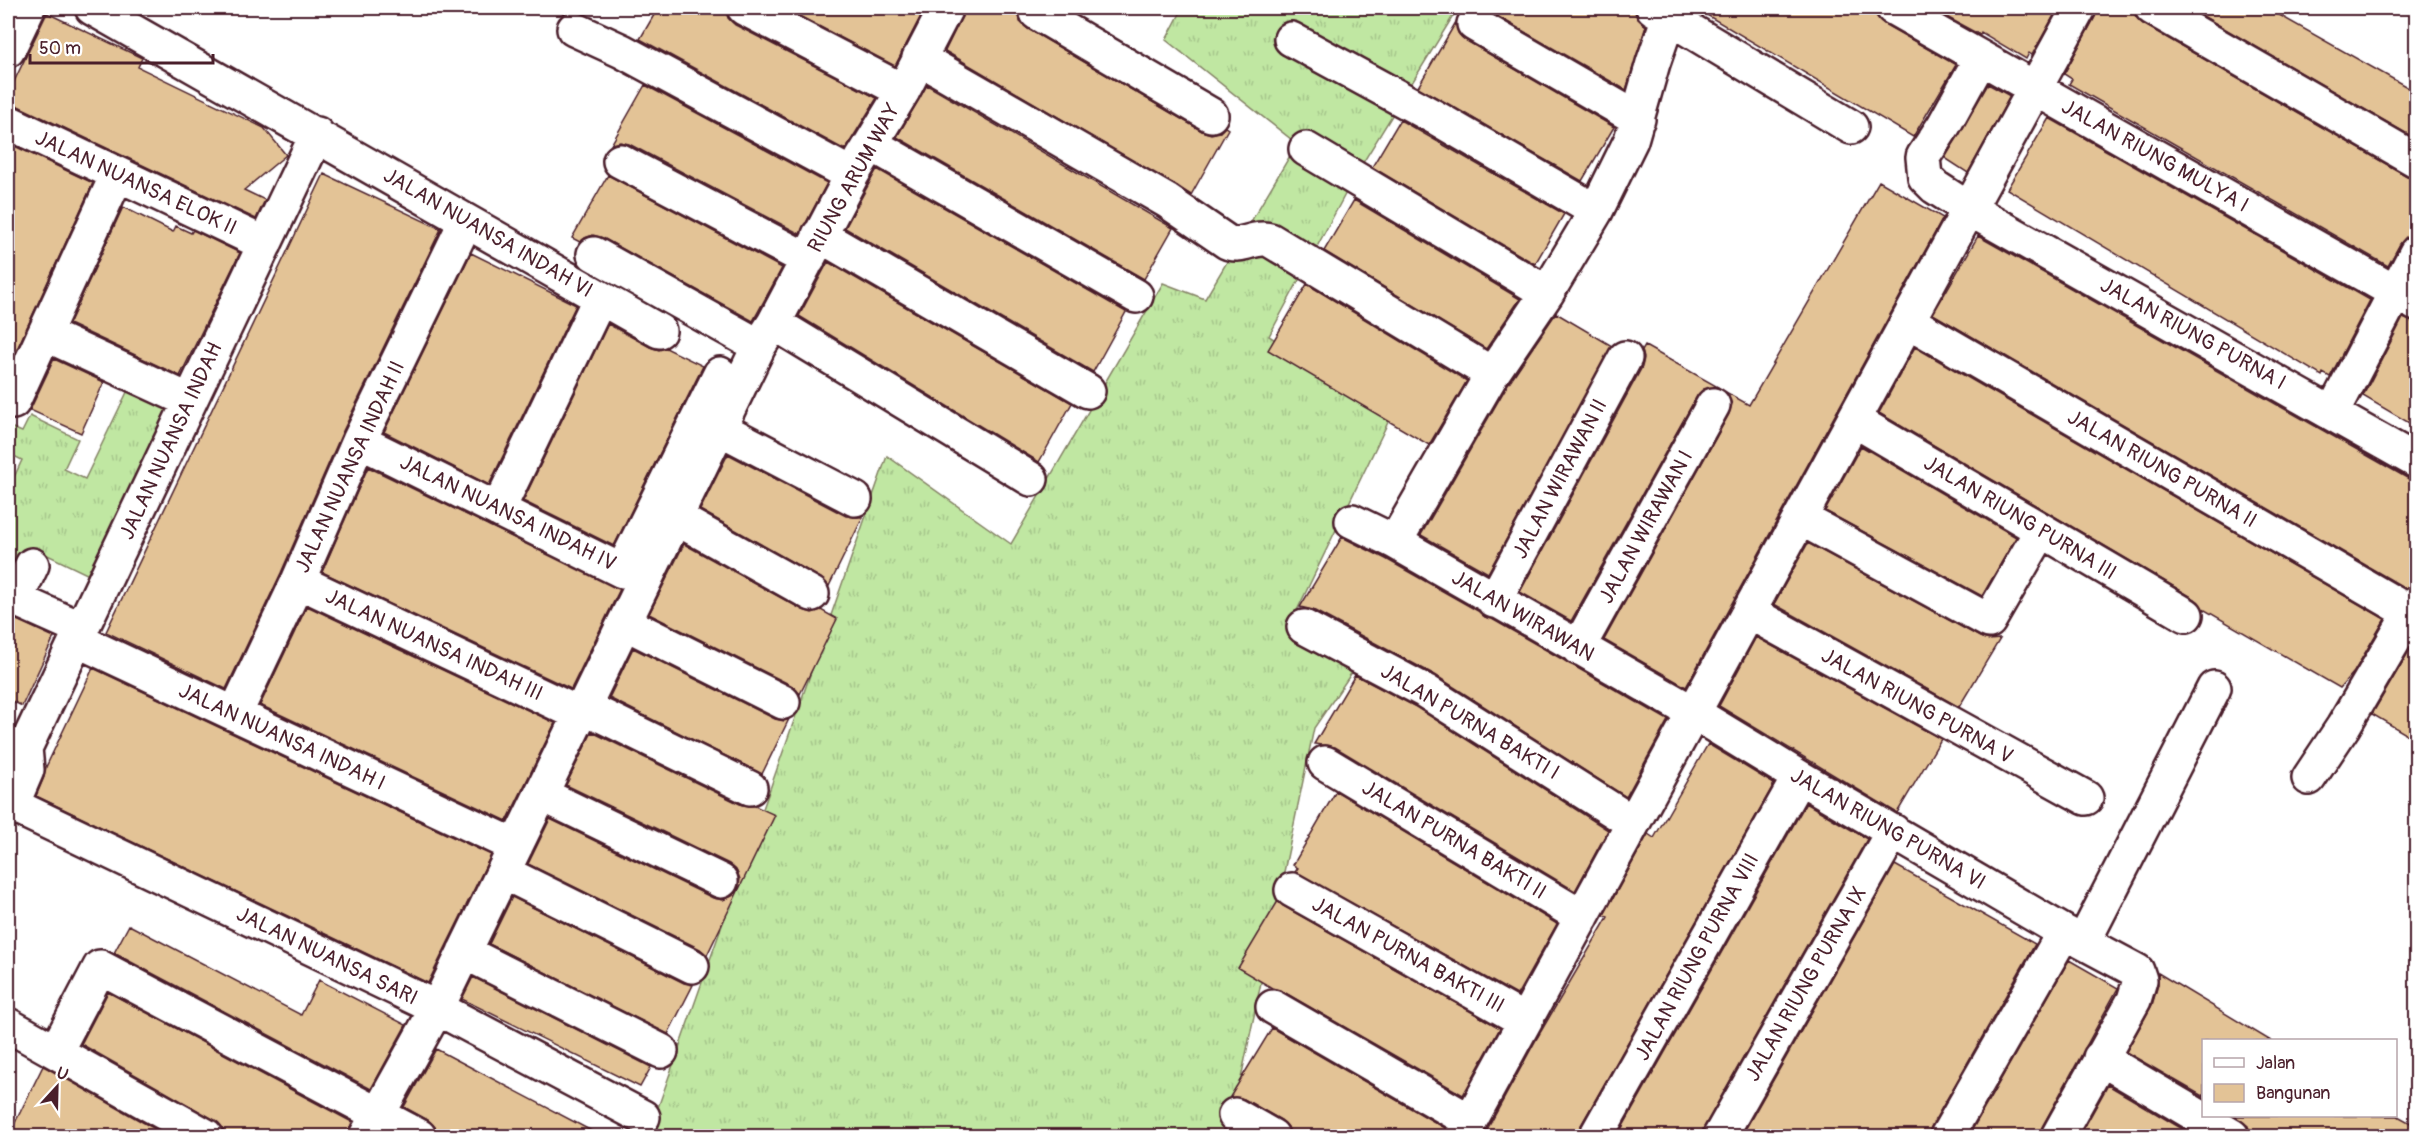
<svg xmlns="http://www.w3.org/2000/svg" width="2424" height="1144" viewBox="0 0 2424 1144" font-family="Pangolin,sans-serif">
<defs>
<pattern id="grass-tufts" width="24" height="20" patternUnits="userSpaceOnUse" patternTransform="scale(1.5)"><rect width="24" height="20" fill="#c0e7a2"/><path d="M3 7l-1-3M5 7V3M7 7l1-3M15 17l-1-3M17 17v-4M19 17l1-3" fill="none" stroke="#a6c68c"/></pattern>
</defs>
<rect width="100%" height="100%" fill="#fff"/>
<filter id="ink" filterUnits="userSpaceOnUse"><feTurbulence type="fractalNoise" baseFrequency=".0167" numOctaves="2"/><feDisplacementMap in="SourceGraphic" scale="12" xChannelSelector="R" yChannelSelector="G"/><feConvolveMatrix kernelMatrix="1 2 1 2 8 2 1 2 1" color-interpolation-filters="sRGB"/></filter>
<g filter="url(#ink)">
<path fill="url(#grass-tufts)" stroke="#858366" stroke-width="1.5" d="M 1183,8 L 1458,8 L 1356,174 L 1269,336 L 1391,416 L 1290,625 L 1359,662 L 1314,728 L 1229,1136 L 648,1136 L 887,456 L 1011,544 L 1163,283 L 1205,299 L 1297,144 L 1166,40 Z
M 130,386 L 177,408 L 95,578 L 31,547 L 12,584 L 8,581 L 8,490 L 22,460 L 8,453 L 8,426 L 22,432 L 30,416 L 78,439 L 64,469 L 85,479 Z"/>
<path fill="#e3c396" stroke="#4a1f2b" stroke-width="1.5" d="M 658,8 L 725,8 L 728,18 L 735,25 L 877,98 L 845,150 L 640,39 Z
M 784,8 L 925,8 L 895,66 Z
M 966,8 L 1011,8 L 1019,12 L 1020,22 L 1028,29 L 1202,131 L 1211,134 L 1220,132 L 1225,127 L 1228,129 L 1191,195 L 945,51 Z
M 1483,8 L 1634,8 L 1637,18 L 1646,26 L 1626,90 Z
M 1695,8 L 1874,8 L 1877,17 L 1884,24 L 1956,65 L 1913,137 Z
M 1930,8 L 2058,8 L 2032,55 L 2029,53 L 2026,59 L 1981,32 L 1980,35 Z
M 2098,8 L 2133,8 L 2136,17 L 2143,24 L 2407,176 L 2416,179 L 2416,234 L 2406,237 L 2400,244 L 2388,266 L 2069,84 L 2072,79 L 2064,74 L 2095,17 Z
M 2189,8 L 2267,8 L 2416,92 L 2416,139 Z
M 47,13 L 142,58 L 138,67 L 264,128 L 286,155 L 244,190 L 265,200 L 256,219 L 16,105 L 8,103 L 8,94 Z
M 1456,22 L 1458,33 L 1465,40 L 1614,127 L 1582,181 L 1418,87 Z
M 1988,84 L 2010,96 L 1968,173 L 1945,158 Z
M 645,85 L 827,183 L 800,234 L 629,144 L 620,142 L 611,145 Z
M 927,85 L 1173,228 L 1144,279 L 897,137 Z
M 2049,118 L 2370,300 L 2330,377 L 2323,373 L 2322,376 L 2007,189 Z
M 1400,120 L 1564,214 L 1535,264 L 1372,167 Z
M 8,143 L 93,183 L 8,369 Z
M 877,169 L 1126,312 L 1093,372 L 845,228 Z
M 324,174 L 441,229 L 342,433 L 281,573 L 226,689 L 106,632 Z
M 608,175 L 782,268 L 753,321 L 603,238 L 593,235 L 585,238 L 580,242 L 572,238 Z
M 1879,181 L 1943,218 L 1686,687 L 1604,640 L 1729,414 L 1732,404 L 1726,392 L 1749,405 Z
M 1354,200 L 1520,299 L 1486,349 L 1324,251 Z
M 123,207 L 173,232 L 176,226 L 191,233 L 193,230 L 240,253 L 180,376 L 69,324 Z
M 1978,236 L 2416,483 L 2416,584 L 2405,588 L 1933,314 Z
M 471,253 L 576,305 L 489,485 L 384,432 Z
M 828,262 L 1072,403 L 1039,462 L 799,316 Z
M 1307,284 L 1467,381 L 1429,445 L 1268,350 Z
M 1556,313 L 1612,346 L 1488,573 L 1421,535 L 1508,384 Z
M 2403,318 L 2416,323 L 2416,427 L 2363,396 Z
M 608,324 L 650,347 L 659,350 L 666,348 L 703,366 L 614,546 L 523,501 Z
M 1645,346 L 1718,387 L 1704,389 L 1697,396 L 1571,621 L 1520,592 L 1642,367 L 1644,358 L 1642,351 Z
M 1915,347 L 2385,619 L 2354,672 L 2340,688 L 2203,609 L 2195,599 L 1879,413 Z
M 54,359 L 104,382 L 81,433 L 30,410 Z
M 1861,446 L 2016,537 L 1982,596 L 1825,511 Z
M 728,454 L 846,516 L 863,517 L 829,586 L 821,578 L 700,510 Z
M 368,467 L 620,589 L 571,689 L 322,572 Z
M 1342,537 L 1386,559 L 1478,611 L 1485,617 L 1492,619 L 1668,720 L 1626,797 L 1435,675 L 1313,610 L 1300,607 Z
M 1808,543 L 1980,637 L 1989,640 L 2000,639 L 1959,707 L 1774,604 Z
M 684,544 L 803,610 L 812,613 L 821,610 L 837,619 L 800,694 L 791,685 L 649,614 Z
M 307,606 L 555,723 L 507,821 L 260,705 Z
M 8,616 L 54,637 L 22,706 L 8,699 Z
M 1756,637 L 1941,739 L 1897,813 L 1719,706 Z
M 2416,639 L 2416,740 L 2372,714 Z
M 633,648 L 775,719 L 784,721 L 789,719 L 762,774 L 609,698 Z
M 93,668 L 491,855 L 428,983 L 36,796 L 44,777 L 46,767 Z
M 1355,675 L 1416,707 L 1608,830 L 1575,891 L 1335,747 L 1314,744 Z
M 592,732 L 742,805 L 755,806 L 775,815 L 707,955 L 700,949 L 528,864 L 550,819 L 713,898 L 723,900 L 732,896 L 738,890 L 740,879 L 736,870 L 729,864 L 566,785 Z
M 1708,744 L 1774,784 L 1580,1127 L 1577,1137 L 1483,1137 L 1537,1038 L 1608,917 L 1604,915 L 1648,834 L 1654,838 Z
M 1336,791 L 1557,924 L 1517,995 L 1295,872 L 1298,868 L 1293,865 Z
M 1806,803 L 1867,839 L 1704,1127 L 1701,1137 L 1617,1137 Z
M 1895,865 L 2035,944 L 1931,1127 L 1928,1137 L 1741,1137 Z
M 512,897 L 684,983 L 693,985 L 668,1034 L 489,944 Z
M 1278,901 L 1283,906 L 1500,1028 L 1463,1095 L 1282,991 L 1272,988 L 1238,968 Z
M 129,925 L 301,1015 L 319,980 L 406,1025 L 371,1089 L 114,953 Z
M 2069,960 L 2118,988 L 2042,1127 L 2039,1137 L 1968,1137 Z
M 2158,973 L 2271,1041 L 2204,1041 L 2204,1097 L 2126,1052 L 2152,1005 L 2158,985 Z
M 473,977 L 651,1067 L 640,1087 L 462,999 Z
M 108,992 L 352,1122 L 347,1137 L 225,1137 L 222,1127 L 215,1120 L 81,1044 Z
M 1272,1028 L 1445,1128 L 1443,1137 L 1291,1137 L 1288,1127 L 1281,1120 L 1244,1099 L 1230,1097 Z
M 436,1049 L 472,1068 L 603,1137 L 438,1137 L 435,1127 L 428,1120 L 404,1107 Z
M 43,1066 L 47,1068 L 169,1137 L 8,1137 Z
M 2108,1085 L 2196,1137 L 2079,1137 Z
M 2234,1116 L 2398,1116 L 2416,1126 L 2416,1137 L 2251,1137 L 2248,1126 Z"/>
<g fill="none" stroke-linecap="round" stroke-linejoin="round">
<g stroke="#4a1f2b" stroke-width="38">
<path id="minor" d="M 92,8 L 659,331
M 744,8 L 903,91
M 1653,8 L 1851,127
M 1893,8 L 2416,304
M 2152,8 L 2416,160
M 1037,13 L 1211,115
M 1474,24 L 1638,119
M 574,29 L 622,51 L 852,175
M 1291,39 L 1438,119 L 1596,211
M 8,50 L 28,8
M 919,58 L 1167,201 L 1227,242 C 1242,249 1255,235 1270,240 L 1492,374
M 1981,58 L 1944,125 L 1923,157 L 1925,177 L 1935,187 L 1969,209 L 2416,461
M 8,122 L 265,244
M 871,144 L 1136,296
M 1306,149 L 1547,293
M 620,161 L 808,260
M 819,235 L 1088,391
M 594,254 L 759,346
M 1908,321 L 2416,616
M 774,323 L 1031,479
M 45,334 L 190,401
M 13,402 L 117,175
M 2333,412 L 2416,253
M 1854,420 L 2186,615
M 719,428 L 855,499
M 359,441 L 622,571 L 720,374
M 498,510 L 600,298
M 676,518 L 812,594
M 1800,518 L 1989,621 L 2041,531
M 1352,521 L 1395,542 L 1694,713 L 1799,777 L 2064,932 L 2137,971 L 2140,980 L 2134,1000 L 2058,1136
M 1395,542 L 1492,374 L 1547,293 L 1596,211 L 1631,140 L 1653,63 L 1672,8
M 298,581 L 571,710 L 584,707 L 750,788
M 8,596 L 82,629
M 16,599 L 32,565
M 1494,601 L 1625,358
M 1749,612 L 2086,798
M 625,623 L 783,702
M 1304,627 L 1425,691 L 1633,823
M 77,640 L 516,846
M 1578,648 L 1713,405
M 235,714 L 298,581 L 359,441 L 466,221
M 1325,763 L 1582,917
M 2309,778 L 2343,727 L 2416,603
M 541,794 L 721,881
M 8,796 L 18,791 L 27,770 L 25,748 L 317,134
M 8,803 L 437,1008 L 643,1117
M 503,872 L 692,966
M 1292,890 L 1525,1021
M 2084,941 L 2214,688
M 464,952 L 661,1051
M 1273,1007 L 1470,1121
M 8,1025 L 206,1136
M 56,1051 L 100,967 L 419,1136
M 2100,1058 L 2232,1136
M 1235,1115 L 1272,1136
M 366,1136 L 437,1008 L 759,346 L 774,323 L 852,175 L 903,91 L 946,8
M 1462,1136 L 2079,8
M 1596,1136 L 1799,777
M 1720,1136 L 1893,831
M 1947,1136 L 2064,932"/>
</g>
<use href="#minor" stroke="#fff" stroke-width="33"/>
</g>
</g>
<g text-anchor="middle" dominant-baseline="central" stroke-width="4.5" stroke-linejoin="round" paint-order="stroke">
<g font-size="21" fill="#4a1f2b" stroke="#fff">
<text transform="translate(2155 156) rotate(29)">JALAN RIUNG MULYA I</text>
<text transform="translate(854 178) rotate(-61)">RIUNG ARUM WAY</text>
<text transform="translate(136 183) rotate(25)">JALAN NUANSA ELOK II</text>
<text transform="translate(488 233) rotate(30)">JALAN NUANSA INDAH VI</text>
<text transform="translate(2193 334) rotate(29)">JALAN RIUNG PURNA I</text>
<text transform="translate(171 441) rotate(-65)">JALAN NUANSA INDAH</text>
<text transform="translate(350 467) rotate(-65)">JALAN NUANSA INDAH II</text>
<text transform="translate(2162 469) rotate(30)">JALAN RIUNG PURNA II</text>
<text transform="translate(1560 479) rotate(-62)">JALAN WIRAWAN II</text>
<text transform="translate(508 513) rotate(26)">JALAN NUANSA INDAH IV</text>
<text transform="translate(2020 518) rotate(31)">JALAN RIUNG PURNA III</text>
<text transform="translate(1646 527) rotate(-61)">JALAN WIRAWAN I</text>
<text transform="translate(1523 616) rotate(30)">JALAN WIRAWAN</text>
<text transform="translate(434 645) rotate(25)">JALAN NUANSA INDAH III</text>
<text transform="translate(1917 706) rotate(29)">JALAN RIUNG PURNA V</text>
<text transform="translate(1470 722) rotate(31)">JALAN PURNA BAKTI I</text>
<text transform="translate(282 737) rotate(25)">JALAN NUANSA INDAH I</text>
<text transform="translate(1888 829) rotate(30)">JALAN RIUNG PURNA VI</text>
<text transform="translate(1454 840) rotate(31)">JALAN PURNA BAKTI II</text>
<text transform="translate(1408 955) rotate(29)">JALAN PURNA BAKTI III</text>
<text transform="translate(327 956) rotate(26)">JALAN NUANSA SARI</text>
<text transform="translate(1697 957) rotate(-61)">JALAN RIUNG PURNA VIII</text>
<text transform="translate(1806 984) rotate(-60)">JALAN RIUNG PURNA IX</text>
</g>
</g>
<rect width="2424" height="1144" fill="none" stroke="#fff" stroke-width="30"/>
<rect x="15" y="15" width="2394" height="1114" fill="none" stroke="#4a1f2b" stroke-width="2" filter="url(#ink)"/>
<rect x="2202" y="1039" width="195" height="78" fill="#ffffff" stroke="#b7a5aa" stroke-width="1.5"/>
<rect x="2214" y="1058" width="30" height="9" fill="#ffffff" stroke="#b7a5aa" stroke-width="1.5"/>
<text x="2256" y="1069" font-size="18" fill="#4a1f2b">Jalan</text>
<rect x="2214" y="1084" width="30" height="18" fill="#e3c396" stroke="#b7a5aa" stroke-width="1.5"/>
<text x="2256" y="1099" font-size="18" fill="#4a1f2b">Bangunan</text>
<g transform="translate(57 1087) rotate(22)" stroke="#ffffff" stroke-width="4.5" paint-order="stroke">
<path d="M0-4.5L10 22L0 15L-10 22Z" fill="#4a1f2b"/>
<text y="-9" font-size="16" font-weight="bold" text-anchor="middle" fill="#4a1f2b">U</text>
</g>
<path d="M30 54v9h183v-9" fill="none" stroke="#4a1f2b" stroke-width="3"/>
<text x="39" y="54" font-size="18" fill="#4a1f2b" stroke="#ffffff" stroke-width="4.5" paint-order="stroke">50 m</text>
</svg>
